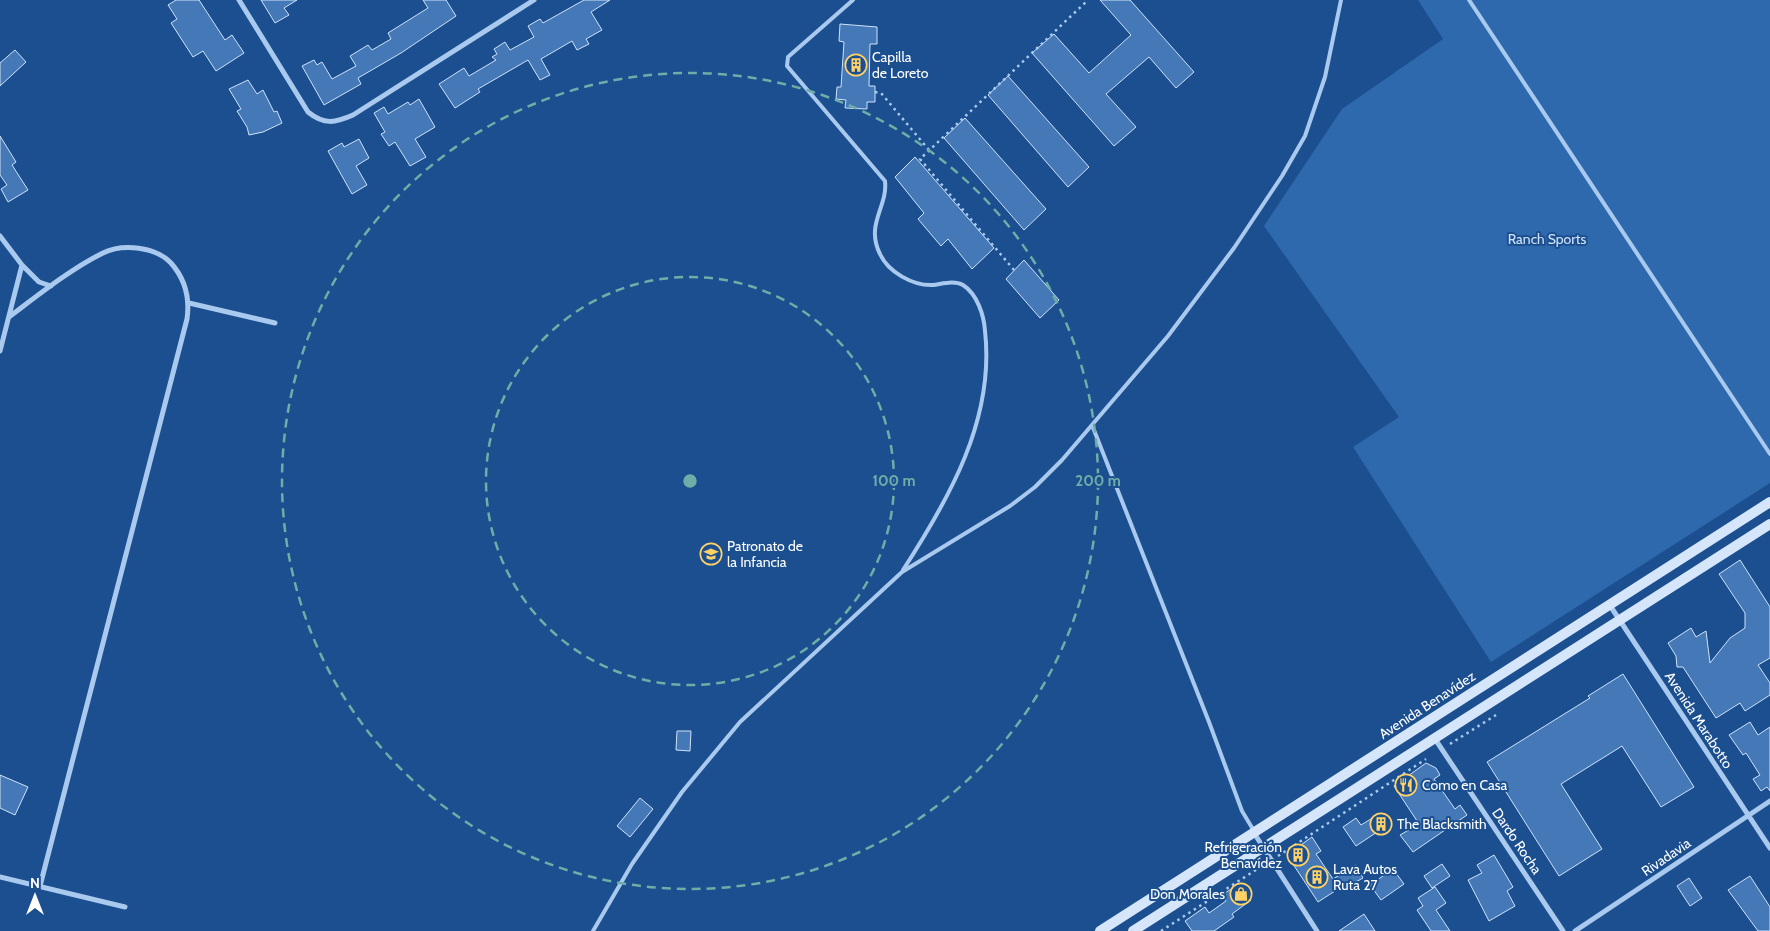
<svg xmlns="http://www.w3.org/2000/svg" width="1770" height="931" viewBox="0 0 1770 931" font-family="Cabin,sans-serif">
<rect width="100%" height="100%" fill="#1b4f8f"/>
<path fill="#2e69ad" d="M 1418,0 L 1770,0 L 1770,483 L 1491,662 L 1353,447 L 1399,417 L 1264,226 L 1342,109 L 1443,39 Z"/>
<path fill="#4478b7" stroke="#cfe3fa" d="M 176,0 L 199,0 L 225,40 L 232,35 L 244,53 L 216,71 L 203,51 L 193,57 L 171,23 L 177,19 L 168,5 Z
M 261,0 L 297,0 L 284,8 L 289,15 L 275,23 Z
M 423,0 L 446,0 L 456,16 L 401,53 L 358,78 L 361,84 L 324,105 L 302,66 L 314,60 L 317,65 L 322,62 L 332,79 L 356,66 L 350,56 L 368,45 L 372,50 L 391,39 L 388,33 L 428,8 Z
M 584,0 L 610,0 L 591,12 L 602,30 L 586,39 L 589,44 L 577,50 L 572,41 L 541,59 L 550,75 L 540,80 L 528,60 L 478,89 L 480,92 L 455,108 L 439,84 L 464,68 L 469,76 L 496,60 L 492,57 L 497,54 L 494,49 L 505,42 L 510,50 L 534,37 L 528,26 L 540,19 L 543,23 Z
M 1100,0 L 1130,0 L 1194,72 L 1176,88 L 1149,57 L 1106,94 L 1136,127 L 1114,146 L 1032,53 L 1054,34 L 1089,73 L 1131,35 Z
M 840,24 L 877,27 L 877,44 L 870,44 L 869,86 L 875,86 L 875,102 L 867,102 L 867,109 L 845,108 L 846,100 L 836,99 L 837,87 L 841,87 L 844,42 L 839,41 Z
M 15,50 L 26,62 L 0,86 L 0,63 Z
M 1008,76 L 1089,167 L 1068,187 L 988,95 Z
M 248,80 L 257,94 L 263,90 L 274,112 L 277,111 L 282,123 L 263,132 L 249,135 L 247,127 L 237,111 L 241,109 L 229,89 Z
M 419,99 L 435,127 L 415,139 L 426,157 L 410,166 L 395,142 L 389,146 L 381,134 L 385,132 L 374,113 L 384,107 L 388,114 L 408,102 L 410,105 Z
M 965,118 L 1046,209 L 1024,230 L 944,138 Z
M 0,136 L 16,162 L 12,165 L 28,190 L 8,202 L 1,189 L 7,185 L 0,175 Z
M 359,139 L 369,158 L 356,166 L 367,185 L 352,194 L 328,151 L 342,143 L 344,147 Z
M 915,157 L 994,248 L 972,269 L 948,239 L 941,246 L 918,219 L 924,213 L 895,177 Z
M 1024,260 L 1059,300 L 1040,318 L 1006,279 Z
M 1740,560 L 1770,607 L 1770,658 L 1758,665 L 1770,683 L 1770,695 L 1745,711 L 1740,703 L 1716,718 L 1683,667 L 1677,667 L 1676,656 L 1668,643 L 1691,628 L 1696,637 L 1706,631 L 1710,663 L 1730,638 L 1745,628 L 1745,613 L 1719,574 Z
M 1623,674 L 1694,787 L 1661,807 L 1622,746 L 1561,784 L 1602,849 L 1559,876 L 1487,762 L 1590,698 L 1588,696 Z
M 1750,722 L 1758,735 L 1770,727 L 1770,791 L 1767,787 L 1761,791 L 1753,779 L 1760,775 L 1746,753 L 1743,755 L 1729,735 Z
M 677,731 L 691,731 L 690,751 L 676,750 Z
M 1426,763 L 1436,768 L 1440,775 L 1434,779 L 1455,809 L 1460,805 L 1467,815 L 1413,852 L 1400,835 L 1419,824 L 1394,786 Z
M 0,775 L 28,787 L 15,815 L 0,808 Z
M 640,798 L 653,809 L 630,837 L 617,826 Z
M 1379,814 L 1380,816 L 1385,814 L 1392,826 L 1382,832 L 1380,830 L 1356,846 L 1343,827 L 1356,818 L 1361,825 Z
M 1312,837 L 1321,851 L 1316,854 L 1333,879 L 1356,865 L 1363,878 L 1354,883 L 1352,880 L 1318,902 L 1289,858 L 1291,852 Z
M 1494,855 L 1513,887 L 1507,891 L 1515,906 L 1489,921 L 1468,880 L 1482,873 L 1477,865 Z
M 1442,864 L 1450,876 L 1432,888 L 1424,876 Z
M 1393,869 L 1404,884 L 1381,900 L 1370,885 Z
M 1750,876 L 1770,907 L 1770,931 L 1758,931 L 1728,890 Z
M 1689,878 L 1702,898 L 1690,906 L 1677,886 Z
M 1239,884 L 1251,900 L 1232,914 L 1234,917 L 1214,931 L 1192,931 L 1185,921 L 1205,907 L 1209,913 L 1226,901 L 1222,895 Z
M 1435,887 L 1446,903 L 1436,910 L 1450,931 L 1431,931 L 1417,910 L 1423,906 L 1418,898 Z
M 1364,914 L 1375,931 L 1339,931 Z"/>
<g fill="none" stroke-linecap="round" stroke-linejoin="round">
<path stroke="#a9c9ee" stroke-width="2.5" stroke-dasharray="2.5 4" stroke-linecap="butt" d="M 875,92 L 881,93 L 929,150
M 1014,270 L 920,159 L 1088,0
M 1450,744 L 1496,715
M 1278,856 L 1426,759
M 1161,931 L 1265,864"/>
<path stroke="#a9c9ee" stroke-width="4" d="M 853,0 L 788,57 L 787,66 L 885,181 C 888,207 865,224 880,254 C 888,272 913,286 933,285 C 942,284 954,280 963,285 C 977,294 984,315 985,331 C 995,419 949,499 903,570
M 1469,0 L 1770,454
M 1092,425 L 1209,722 L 1242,811 L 1254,831
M 593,931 L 632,864 L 682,792 L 740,722 L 902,572 L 1010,506 L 1035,487 L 1062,460 L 1168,336 L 1234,248 L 1282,176 L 1305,136 L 1325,77 L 1341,0"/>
<path stroke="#a9c9ee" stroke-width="5" d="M 239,0 L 308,112 C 324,125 335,123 353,115 L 534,0
M 0,236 L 22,265 L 0,351
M 22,265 L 39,282 L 51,286
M 189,303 L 275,323
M 9,317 C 37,296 72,268 103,253 C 123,243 156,247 171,263 C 186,280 190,298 187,319 L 40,886
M 1609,604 L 1770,848
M 1435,739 L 1563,931
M 1254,833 L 1317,931
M 0,877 L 125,907
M 1575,931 L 1770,801"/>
<path stroke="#d6e6fa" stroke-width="10" d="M 1100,931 L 1770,502
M 1133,931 L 1770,524"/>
</g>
<g fill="none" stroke="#6fada8" stroke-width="2.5" stroke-dasharray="9 6">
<circle cx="690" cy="481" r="204"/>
<circle cx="690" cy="481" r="408"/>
</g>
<defs>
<g id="building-ring" transform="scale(1.125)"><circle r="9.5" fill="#1b4f8f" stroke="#ffd166" stroke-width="1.5"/><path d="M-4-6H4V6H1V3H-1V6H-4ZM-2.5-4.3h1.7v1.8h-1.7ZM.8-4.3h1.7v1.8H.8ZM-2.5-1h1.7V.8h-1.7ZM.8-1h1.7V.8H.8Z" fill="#ffd166"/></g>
<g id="school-ring" transform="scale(1.125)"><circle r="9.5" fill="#1b4f8f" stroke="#ffd166" stroke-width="1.5"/><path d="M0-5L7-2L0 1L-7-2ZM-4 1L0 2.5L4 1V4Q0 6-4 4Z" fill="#ffd166"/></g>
<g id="restaurant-ring" transform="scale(1.125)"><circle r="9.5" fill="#1b4f8f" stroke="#ffd166" stroke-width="1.5"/><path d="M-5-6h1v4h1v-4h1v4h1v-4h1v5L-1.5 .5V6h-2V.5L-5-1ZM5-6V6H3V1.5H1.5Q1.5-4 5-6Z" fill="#ffd166"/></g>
<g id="shop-ring" transform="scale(1.125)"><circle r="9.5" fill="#1b4f8f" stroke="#ffd166" stroke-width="1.5"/><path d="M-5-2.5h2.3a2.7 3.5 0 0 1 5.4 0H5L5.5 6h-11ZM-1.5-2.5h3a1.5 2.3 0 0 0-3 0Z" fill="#ffd166"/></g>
</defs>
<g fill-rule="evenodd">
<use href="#building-ring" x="856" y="65"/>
<use href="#school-ring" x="711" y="554"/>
<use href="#restaurant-ring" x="1406" y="785"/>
<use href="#building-ring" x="1381" y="824"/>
<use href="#building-ring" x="1298" y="855"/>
<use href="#building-ring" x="1317" y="877"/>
<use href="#shop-ring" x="1241" y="894"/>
</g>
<g text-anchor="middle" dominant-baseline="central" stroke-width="4" stroke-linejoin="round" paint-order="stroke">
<g font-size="14" fill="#fff" stroke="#1b4f8f" text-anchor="start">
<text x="872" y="57">Capilla<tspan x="872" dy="16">de Loreto</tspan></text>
<text x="727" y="546">Patronato de<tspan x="727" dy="16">la Infancia</tspan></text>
<text x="1422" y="785">Como en Casa</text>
<text x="1397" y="824">The Blacksmith</text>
<text x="1282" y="847" text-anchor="end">Refrigeración<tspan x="1282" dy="16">Benavídez</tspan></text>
<text x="1333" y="869">Lava Autos<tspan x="1333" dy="16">Ruta 27</tspan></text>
<text x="1225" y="894" text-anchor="end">Don Morales</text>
</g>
<g font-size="14" fill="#cfe3fa" stroke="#1b4f8f">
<text x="1547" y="239">Ranch Sports</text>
</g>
<g font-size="14" fill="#fff" stroke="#1b4f8f">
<text transform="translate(1427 705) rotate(-33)">Avenida Benavídez</text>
<text transform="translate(1699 720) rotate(57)">Avenida Marabotto</text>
<text transform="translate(1517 841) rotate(56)">Dardo Rocha</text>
<text transform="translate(1666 857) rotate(-34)">Rivadavia</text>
</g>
</g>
<circle cx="690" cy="481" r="8" fill="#6fada8" stroke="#1b4f8f" stroke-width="2.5"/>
<g font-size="15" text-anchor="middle" font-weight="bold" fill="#6fada8" stroke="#1b4f8f" stroke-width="4" stroke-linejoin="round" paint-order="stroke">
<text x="894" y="486">100 m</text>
<text x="1098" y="486">200 m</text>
</g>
<g transform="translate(35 896)" stroke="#1b4f8f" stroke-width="4" paint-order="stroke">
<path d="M0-4L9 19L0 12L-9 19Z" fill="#ffffff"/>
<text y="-8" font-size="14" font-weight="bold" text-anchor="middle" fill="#ffffff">N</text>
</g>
</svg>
